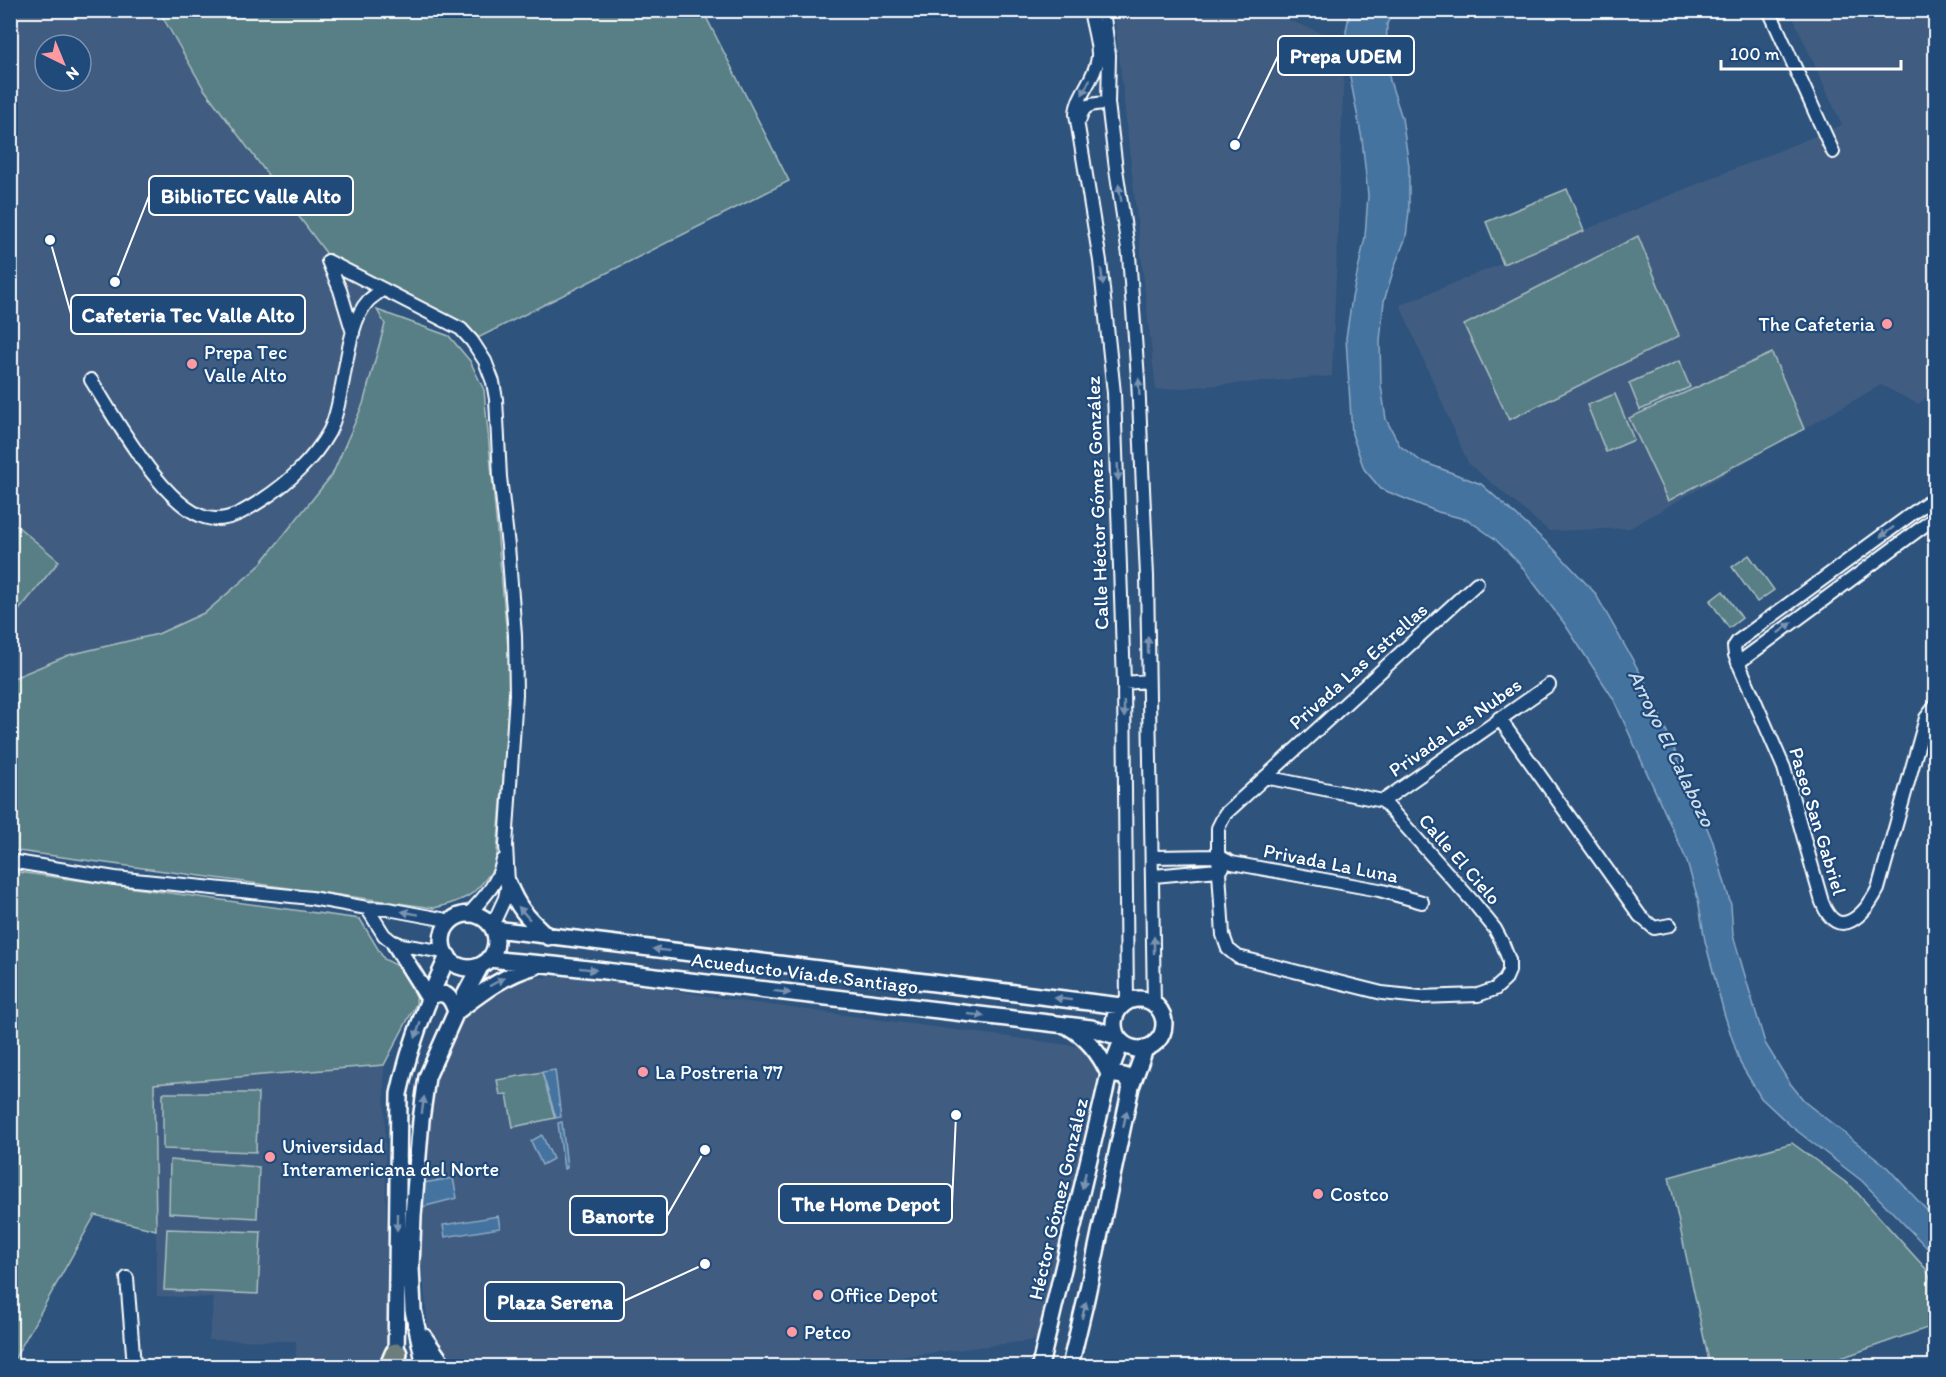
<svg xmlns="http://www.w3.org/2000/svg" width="1946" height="1377" viewBox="0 0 1946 1377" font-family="Itim,sans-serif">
<rect width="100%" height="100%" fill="#2e537d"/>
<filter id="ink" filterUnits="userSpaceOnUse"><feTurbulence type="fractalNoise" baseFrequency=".0167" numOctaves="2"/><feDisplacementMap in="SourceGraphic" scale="12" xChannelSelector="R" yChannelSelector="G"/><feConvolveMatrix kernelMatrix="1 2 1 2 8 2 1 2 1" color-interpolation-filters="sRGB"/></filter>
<g filter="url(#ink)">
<path fill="#405d81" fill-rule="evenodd" d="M 11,11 L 157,11 L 204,89 L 343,259 L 385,324 L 363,404 L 332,475 L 258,567 L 206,612 L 158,634 L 69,655 L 11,679 ZM 45,45 L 81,45 L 81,81 L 45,81 Z
M 1114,11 L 1265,11 L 1345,42 L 1332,376 L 1156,390 Z
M 1790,11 L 1935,11 L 1936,390 L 1918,404 L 1881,385 L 1630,528 L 1549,531 L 1468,463 L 1400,305 L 1842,125 Z
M 556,976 L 611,981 L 740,1001 L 1083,1047 L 1092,1056 L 1098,1067 L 1097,1078 L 1036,1340 L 826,1366 L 462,1366 L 440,1347 L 428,1325 L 419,1237 L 424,1158 L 436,1070 L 461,1022 L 481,1000 L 517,979 Z
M 384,1065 L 388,1366 L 296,1366 L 296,1341 L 209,1340 L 214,1298 L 157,1296 L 154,1084 Z"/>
<path fill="#597f85" stroke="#acbfc2" stroke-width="1.5" d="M 159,11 L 703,11 L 789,181 L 472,341 L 335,265 L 204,89 Z
M 1567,189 L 1584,231 L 1503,264 L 1486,222 Z
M 1638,236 L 1679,336 L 1509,420 L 1464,325 Z
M 377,310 L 449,336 L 470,361 L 484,390 L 511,679 L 496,865 C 476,894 469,900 434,908 L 11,850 L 11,679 L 69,655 L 158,634 L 206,612 L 258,567 L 332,475 L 363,404 L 385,324 Z
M 1772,353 L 1804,429 L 1668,501 L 1629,418 Z
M 1679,361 L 1690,387 L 1640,410 L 1629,383 Z
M 1615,394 L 1634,440 L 1606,452 L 1587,405 Z
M 11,521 L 59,561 L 11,620 Z
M 1749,555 L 1774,590 L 1757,602 L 1732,567 Z
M 1723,591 L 1742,618 L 1729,628 L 1710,601 Z
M 11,871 L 360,919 L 384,959 L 402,968 L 417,988 L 416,1004 L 384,1065 L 154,1084 L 156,1230 L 95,1215 L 11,1365 Z
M 542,1072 L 555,1118 L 513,1127 L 507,1094 L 500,1095 L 497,1080 Z
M 163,1093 L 258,1093 L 256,1152 L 163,1149 Z
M 1792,1143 L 1852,1187 L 1926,1269 L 1935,1289 L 1935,1315 L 1930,1327 L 1818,1366 L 1710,1366 L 1669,1177 Z
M 170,1160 L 259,1167 L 257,1218 L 169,1213 Z
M 167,1229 L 261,1232 L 258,1294 L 164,1290 Z"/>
<path fill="#4473a0" stroke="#8fabc6" stroke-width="1.5" d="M 1350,11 L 1393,11 L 1387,24 L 1386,56 L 1390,81 L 1402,118 L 1409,166 L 1409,211 L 1406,237 L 1395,265 L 1384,301 L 1380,341 L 1381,385 L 1386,419 L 1400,446 L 1421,461 L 1481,484 L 1554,549 L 1595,593 L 1648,687 L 1713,842 L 1731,905 L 1733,935 L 1765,1043 L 1789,1082 L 1806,1103 L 1885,1165 L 1935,1219 L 1935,1256 L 1862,1181 L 1792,1127 L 1761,1098 L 1740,1063 L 1724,1013 L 1705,941 L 1698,899 L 1686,859 L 1613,698 L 1564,623 L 1518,562 L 1495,539 L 1468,520 L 1438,512 L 1381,489 L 1364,469 L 1352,434 L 1346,338 L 1352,298 L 1365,237 L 1368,195 L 1362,139 L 1349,72 L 1346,31 Z
M 555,1070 L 561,1117 L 556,1118 L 542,1072 Z
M 562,1122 L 567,1168 L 564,1169 L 558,1123 Z
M 542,1135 L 553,1159 L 542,1165 L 531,1141 Z
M 453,1178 L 457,1198 L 422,1207 L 423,1183 Z
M 498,1216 L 500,1228 L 445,1237 L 443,1225 Z"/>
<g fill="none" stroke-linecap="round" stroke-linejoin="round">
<g stroke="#fff" stroke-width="16">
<path id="minor" d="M 1090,10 C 1092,23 1099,45 1098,57 C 1096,78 1077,94 1076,114 L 1100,261 L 1114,393 L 1124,683 L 1127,1002
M 1103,10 L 1109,55 L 1108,103 L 1116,169 L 1129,255 L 1138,379 L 1147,576 L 1154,1004
M 1769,10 L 1833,152
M 1080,119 C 1083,103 1094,104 1108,103
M 328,261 L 461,329 L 472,341 L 485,361 L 493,382 L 496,399 L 500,477 L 508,546 L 515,635 L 516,694 L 506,845 L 508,883 L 505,898 L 492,926
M 328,261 L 340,290 L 353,333
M 91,380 C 114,416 170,520 216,519 C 233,519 248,509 262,500 C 287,484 314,459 329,432 C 346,399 344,326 368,301 C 372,297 377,294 382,290
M 1936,500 L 1928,502 L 1738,641 L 1734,647 L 1735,655 L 1784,768 L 1822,902 C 1838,944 1865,914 1878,889 L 1926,718 L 1936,705
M 1738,663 L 1936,517
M 1124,683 L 1148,681
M 1499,718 L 1640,916 L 1654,928 L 1670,925
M 1265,777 L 1383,801 L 1474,903 L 1495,929 L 1502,942 L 1509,960 L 1509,971 L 1505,980 L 1495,989 L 1478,995 L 1420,997 L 1382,993 L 1238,957 L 1228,949 L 1223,935 L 1218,856 L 1218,828 L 1225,814 L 1477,583
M 1383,801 L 1549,685
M 1153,857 L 1218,856 L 1232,863 L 1379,890 L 1422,902
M 10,861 L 115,878 L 311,898 L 367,908 L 388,909 L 452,921
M 1154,876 L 1218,870 L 1223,867
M 367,908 L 384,935 L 395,944 L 445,952
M 469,914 C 484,897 498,884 503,860
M 127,1278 L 134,1366"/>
</g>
<g stroke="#fff" stroke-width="20">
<path id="tertiary" d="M 508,883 C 518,909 528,918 548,937
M442 941a27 27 0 1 1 54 0a27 27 0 1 1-54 0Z
M 495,929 L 1121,1006
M 395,944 L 428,997 C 445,989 451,996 456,1012 C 481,993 505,974 536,966
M 488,959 L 554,965 L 1091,1028 L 1116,1036
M1114 1024a25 25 0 1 1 50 0a25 25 0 1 1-50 0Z
M 1069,1027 C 1088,1038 1100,1054 1109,1074 L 1124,1076 L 1131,1087
M 424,1337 L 444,1366
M 396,1365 L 399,1094 C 409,1046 427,1001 448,956
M 425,1366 L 413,1310 L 411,1267 L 413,1216 L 421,1120 L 427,1077 L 456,1012 L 481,965
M 1040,1366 L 1109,1074 L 1121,1043
M 1070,1366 L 1086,1299 L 1131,1087 L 1145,1049"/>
</g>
<g stroke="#fff" stroke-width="26">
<path id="trunk" d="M 391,1366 L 396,1354"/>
</g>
<use href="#minor" stroke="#1f4a7a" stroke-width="12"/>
<use href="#tertiary" stroke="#1f4a7a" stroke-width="15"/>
<use href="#trunk" stroke="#6c7e7c" stroke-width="21"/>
</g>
<defs><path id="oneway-solid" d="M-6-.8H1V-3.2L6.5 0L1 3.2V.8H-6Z" transform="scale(1.5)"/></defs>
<g fill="#7992af">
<use href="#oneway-solid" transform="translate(1086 87) rotate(117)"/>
<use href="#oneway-solid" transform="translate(1120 193) rotate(-99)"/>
<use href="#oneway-solid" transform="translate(1102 277) rotate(84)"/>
<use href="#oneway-solid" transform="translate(1139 387) rotate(-93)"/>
<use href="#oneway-solid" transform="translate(1118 472) rotate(88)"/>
<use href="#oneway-solid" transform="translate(1887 532) rotate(143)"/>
<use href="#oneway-solid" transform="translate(1785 628) rotate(-36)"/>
<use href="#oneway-solid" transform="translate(1148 645) rotate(-90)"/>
<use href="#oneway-solid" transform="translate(1124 709) rotate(89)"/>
<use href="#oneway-solid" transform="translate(410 913) rotate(-170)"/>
<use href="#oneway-solid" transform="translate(524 913) rotate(-131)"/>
<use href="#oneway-solid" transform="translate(1154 945) rotate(-90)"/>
<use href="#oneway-solid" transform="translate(661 950) rotate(-173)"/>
<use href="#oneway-solid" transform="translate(588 969) rotate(7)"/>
<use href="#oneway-solid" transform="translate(497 982) rotate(-28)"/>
<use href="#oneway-solid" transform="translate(782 992) rotate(7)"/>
<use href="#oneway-solid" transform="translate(1063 999) rotate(-173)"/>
<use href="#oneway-solid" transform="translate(976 1015) rotate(7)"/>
<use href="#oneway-solid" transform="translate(418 1030) rotate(108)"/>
<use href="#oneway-solid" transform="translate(423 1105) rotate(-82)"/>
<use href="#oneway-solid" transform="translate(1125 1119) rotate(-78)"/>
<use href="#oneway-solid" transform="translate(1084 1180) rotate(102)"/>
<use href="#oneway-solid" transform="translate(397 1222) rotate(90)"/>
<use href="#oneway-solid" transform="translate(1084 1310) rotate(-76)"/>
</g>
</g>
<g fill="#ff9aa2" stroke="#1f4a7a" stroke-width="2">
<circle cx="1887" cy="324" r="6"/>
<circle cx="192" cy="364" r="6"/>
<circle cx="643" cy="1072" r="6"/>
<circle cx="270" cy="1157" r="6"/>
<circle cx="1318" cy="1194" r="6"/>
<circle cx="818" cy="1295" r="6"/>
<circle cx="792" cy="1332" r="6"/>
</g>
<g text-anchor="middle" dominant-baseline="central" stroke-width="4.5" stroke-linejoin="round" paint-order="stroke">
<g font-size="20" fill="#fff" stroke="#1f4a7a" text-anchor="start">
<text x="1875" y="324" text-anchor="end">The Cafeteria</text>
<text x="204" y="352">Prepa Tec<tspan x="204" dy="23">Valle Alto</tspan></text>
<text x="655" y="1072">La Postreria 77</text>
<text x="282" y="1146">Universidad<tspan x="282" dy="23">Interamericana del Norte</tspan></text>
<text x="1330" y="1194">Costco</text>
<text x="830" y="1295">Office Depot</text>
<text x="804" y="1332">Petco</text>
</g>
<g font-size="20" fill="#fff" stroke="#1f4a7a">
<text transform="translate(1097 503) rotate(-92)">Calle Héctor Gómez González</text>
<text transform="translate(1358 666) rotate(-42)">Privada Las Estrellas</text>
<text transform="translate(1455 727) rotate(-35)">Privada Las Nubes</text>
<text transform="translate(1818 821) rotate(73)">Paseo San Gabriel</text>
<text transform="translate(1460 859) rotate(49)">Calle El Cielo</text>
<text transform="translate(1331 863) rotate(11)">Privada La Luna</text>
<text transform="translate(805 973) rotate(7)">Acueducto Vía de Santiago</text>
<text transform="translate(1058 1199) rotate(-77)">Héctor Gómez González</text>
</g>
<g font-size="21" font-style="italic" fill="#d0dce7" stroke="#1f4a7a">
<text transform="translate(1672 748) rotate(64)">Arroyo El Calabozo</text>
</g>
</g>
<path fill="none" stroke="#fff" stroke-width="2" d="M1235 145L1278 56M115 282L149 196M50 240L71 314M956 1115L952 1204M705 1150L667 1216M705 1264L624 1301"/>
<g fill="#fff" stroke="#1f4a7a" stroke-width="2">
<circle cx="1235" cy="145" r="6"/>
<circle cx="115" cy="282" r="6"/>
<circle cx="50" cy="240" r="6"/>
<circle cx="956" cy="1115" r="6"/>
<circle cx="705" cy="1150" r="6"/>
<circle cx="705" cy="1264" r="6"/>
</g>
<g fill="#1f4a7a" stroke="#fff" stroke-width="2">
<rect x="1278" y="36" width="136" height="39" rx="6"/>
<rect x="149" y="176" width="204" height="39" rx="6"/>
<rect x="71" y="295" width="234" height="39" rx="6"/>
<rect x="779" y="1184" width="173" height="39" rx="6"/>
<rect x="570" y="1196" width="97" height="39" rx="6"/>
<rect x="485" y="1282" width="139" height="39" rx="6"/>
</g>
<g font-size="21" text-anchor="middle" font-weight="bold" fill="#fff">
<text x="1346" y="63">Prepa UDEM</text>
<text x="251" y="203">BiblioTEC Valle Alto</text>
<text x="188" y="322">Cafeteria Tec Valle Alto</text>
<text x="866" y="1211">The Home Depot</text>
<text x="618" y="1223">Banorte</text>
<text x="555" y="1309">Plaza Serena</text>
</g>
<rect width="1946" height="1377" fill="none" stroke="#1f4a7a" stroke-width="36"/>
<rect x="18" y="18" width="1910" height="1341" fill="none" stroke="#fff" stroke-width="2" filter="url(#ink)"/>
<g transform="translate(63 63) rotate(137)"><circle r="28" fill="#1f4a7a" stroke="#7992af" stroke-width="1.5"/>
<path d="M0-4.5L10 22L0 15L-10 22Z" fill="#ff9aa2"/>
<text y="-9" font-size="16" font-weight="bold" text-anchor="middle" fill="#ffffff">N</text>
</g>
<path d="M1721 60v9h180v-9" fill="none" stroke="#ffffff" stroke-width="3"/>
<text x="1730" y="60" font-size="18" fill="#ffffff" stroke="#1f4a7a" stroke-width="4.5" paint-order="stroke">100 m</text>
</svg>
